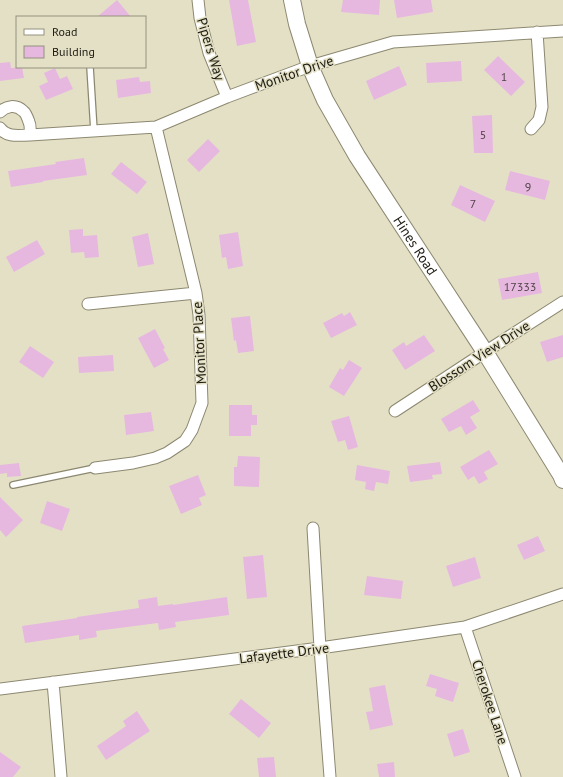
<svg xmlns="http://www.w3.org/2000/svg" width="563" height="777" viewBox="0 0 563 777" font-family="'PT Sans',sans-serif">
<rect width="100%" height="100%" fill="#e4e0c6"/>
<path fill="#e6b8df" d="M 117,0 L 131,17 L 97,17 Z
M 229,0 L 248,0 L 256,42 L 237,46 Z
M 343,0 L 380,0 L 379,15 L 341,12 Z
M 394,0 L 431,0 L 433,12 L 397,18 Z
M 498,56 L 525,82 L 511,96 L 484,70 Z
M 461,61 L 462,81 L 427,83 L 426,63 Z
M 10,62 L 11,68 L 22,67 L 24,78 L 0,81 L 0,63 Z
M 399,66 L 407,85 L 374,100 L 366,81 Z
M 55,68 L 60,79 L 67,76 L 73,89 L 46,100 L 39,86 L 48,82 L 44,73 Z
M 139,77 L 140,82 L 150,81 L 151,93 L 118,98 L 116,80 Z
M 492,115 L 493,153 L 474,153 L 472,116 Z
M 208,139 L 220,151 L 199,172 L 187,160 Z
M 84,158 L 87,175 L 43,181 L 43,182 L 11,187 L 8,171 L 56,164 L 55,162 Z
M 121,162 L 147,182 L 137,194 L 111,174 Z
M 510,171 L 550,181 L 545,200 L 505,190 Z
M 460,185 L 495,201 L 485,222 L 451,205 Z
M 83,229 L 83,236 L 97,235 L 99,257 L 85,258 L 84,252 L 71,253 L 69,230 Z
M 238,232 L 243,266 L 228,269 L 226,257 L 222,258 L 219,235 Z
M 148,233 L 154,264 L 138,267 L 132,237 Z
M 37,240 L 45,254 L 14,272 L 6,257 Z
M 538,272 L 542,293 L 502,300 L 498,279 Z
M 350,312 L 357,325 L 331,338 L 323,323 L 342,313 L 344,316 Z
M 250,316 L 254,351 L 238,353 L 236,340 L 234,341 L 231,318 Z
M 155,329 L 165,348 L 163,349 L 169,360 L 154,368 L 138,338 Z
M 424,335 L 435,351 L 405,370 L 392,350 L 404,342 L 406,346 Z
M 563,335 L 563,357 L 547,362 L 540,342 Z
M 30,346 L 54,362 L 43,378 L 19,362 Z
M 113,355 L 114,371 L 79,373 L 78,357 Z
M 349,360 L 362,368 L 344,396 L 329,387 L 340,368 L 343,370 Z
M 473,400 L 480,411 L 470,417 L 477,428 L 466,435 L 461,426 L 449,432 L 441,419 Z
M 229,405 L 252,405 L 252,415 L 257,415 L 257,425 L 251,425 L 251,436 L 229,436 Z
M 151,412 L 154,431 L 126,435 L 124,415 Z
M 349,416 L 358,447 L 348,450 L 345,440 L 338,442 L 331,421 Z
M 489,450 L 498,464 L 484,472 L 488,479 L 479,484 L 474,476 L 468,480 L 460,467 Z
M 238,456 L 260,457 L 259,487 L 234,486 L 234,467 L 237,467 Z
M 440,462 L 442,474 L 432,475 L 433,479 L 410,482 L 407,466 Z
M 19,463 L 21,476 L 7,477 L 7,473 L 0,474 L 0,465 Z
M 357,465 L 390,471 L 388,484 L 376,482 L 374,491 L 365,489 L 366,482 L 355,480 Z
M 198,475 L 206,495 L 199,498 L 202,505 L 181,514 L 169,486 Z
M 0,497 L 23,520 L 6,537 L 0,530 Z
M 47,501 L 70,509 L 62,531 L 40,523 Z
M 538,536 L 545,551 L 524,560 L 517,545 Z
M 263,555 L 267,597 L 247,599 L 243,557 Z
M 475,557 L 481,578 L 453,587 L 446,566 Z
M 367,576 L 403,581 L 401,599 L 364,595 Z
M 157,597 L 158,606 L 173,604 L 173,605 L 227,597 L 229,615 L 175,622 L 176,627 L 159,630 L 158,623 L 96,631 L 97,637 L 79,640 L 79,635 L 25,643 L 22,626 L 77,618 L 77,617 L 139,608 L 138,600 Z
M 430,674 L 459,683 L 453,702 L 435,696 L 437,689 L 426,686 Z
M 385,685 L 393,725 L 370,730 L 366,712 L 373,711 L 369,688 Z
M 241,699 L 271,723 L 259,738 L 229,714 Z
M 137,711 L 150,731 L 106,760 L 97,746 L 126,726 L 123,721 Z
M 463,729 L 470,752 L 454,757 L 447,734 Z
M 0,752 L 21,767 L 13,777 L 0,777 Z
M 274,757 L 276,777 L 259,777 L 257,758 Z
M 394,762 L 395,777 L 379,777 L 377,764 Z"/>
<g fill="none" stroke-linecap="round" stroke-linejoin="round">
<g stroke="#8c8870" stroke-width="8">
<path id="lane" d="M 90,67 L 94,131
M 13,485 L 95,468"/>
</g>
<g stroke="#8c8870" stroke-width="13">
<path id="street" d="M 198,0 L 200,18 L 209,53 L 227,97
M 0,112 C 6,106 16,104 23,111 C 26,113 28,119 29,122 C 31,126 30,131 30,135
M 0,128 C 7,138 20,135 30,135 L 156,127 L 227,97 L 310,66 L 393,42 L 563,31
M 531,129 L 539,120 L 542,107 L 537,32
M 88,304 L 196,293
M 395,411 L 485,352 L 563,302
M 95,468 L 133,463 L 155,458 L 167,453 L 185,441 L 192,430 L 202,403 L 199,315 L 196,293 L 156,127
M 313,528 L 320,648 L 330,777
M 465,627 L 515,777
M 53,682 L 61,777
M 0,689 L 320,648 L 465,627 L 563,594"/>
</g>
<g stroke="#8c8870" stroke-width="18">
<g id="secondary">
<path id="s1" d="M 292,0 L 297,24 L 310,66 L 325,100 L 357,156 L 485,352 L 561,475 L 563,480"/>
</g>
</g>
<use href="#lane" stroke="#fff" stroke-width="5.5"/>
<use href="#street" stroke="#fff" stroke-width="11"/>
<use href="#secondary" stroke="#fff" stroke-width="16"/>
</g>
<g text-anchor="middle" dominant-baseline="central" stroke-width="3" stroke-linejoin="round" paint-order="stroke">
<g font-size="12" fill="#4f4245">
<text x="504" y="76">1</text>
<text x="483" y="134">5</text>
<text x="528" y="186">9</text>
<text x="473" y="203">7</text>
<text x="520" y="286">17333</text>
</g>
<g font-size="14" fill="#1d1b12" stroke="#e4e0c6">
<text transform="translate(211 49) rotate(73)">Pipers Way</text>
<text transform="translate(294 73) rotate(-19)">Monitor Drive</text>
<text stroke="none"><textPath href="#s1" startOffset="277">Hines Road</textPath></text>
<text transform="translate(199 343) rotate(-93)">Monitor Place</text>
<text transform="translate(479 356) rotate(-33)">Blossom View Drive</text>
<text transform="translate(284 653) rotate(-7)">Lafayette Drive</text>
<text transform="translate(490 702) rotate(72)">Cherokee Lane</text>
</g>
</g>
<rect x="16" y="16" width="130" height="52" fill="#e4e0c6" stroke="#94917e"/>
<rect x="24" y="29" width="20" height="6" fill="#ffffff" stroke="#94917e"/>
<text x="52" y="36" font-size="12" fill="#1d1b12">Road</text>
<rect x="24" y="46" width="20" height="12" fill="#e6b8df" stroke="#94917e"/>
<text x="52" y="56" font-size="12" fill="#1d1b12">Building</text>
</svg>
